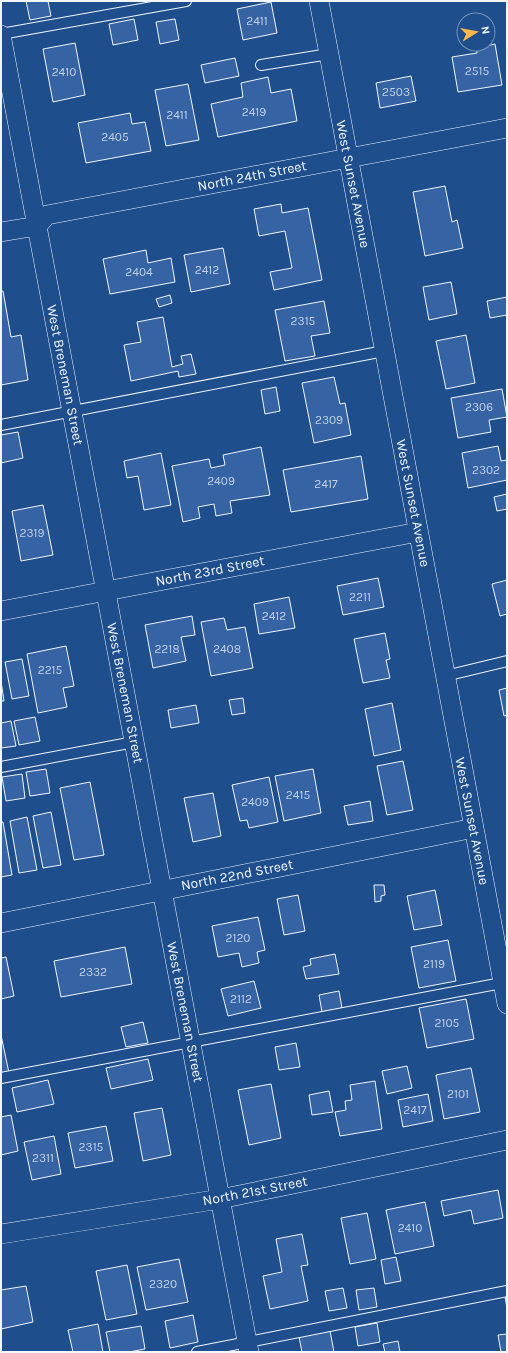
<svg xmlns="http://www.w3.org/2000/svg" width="508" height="1353" viewBox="0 0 508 1353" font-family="Karla,sans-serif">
<rect width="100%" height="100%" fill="#1f4e8c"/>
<path fill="#3563a3" stroke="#f2f6ff" d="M 26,1 L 48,1 L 51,16 L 30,20 Z
M 271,2 L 277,33 L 243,40 L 237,9 Z
M 134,19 L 138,40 L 113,45 L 109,24 Z
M 175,19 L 179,40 L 160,44 L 156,22 Z
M 75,43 L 85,95 L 53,102 L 43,49 Z
M 495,44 L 502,85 L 458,92 L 452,57 L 477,53 L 477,48 Z
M 235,58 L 239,76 L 205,83 L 201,65 Z
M 411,76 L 416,101 L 380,108 L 376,83 Z
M 268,77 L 271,93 L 291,89 L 297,121 L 218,137 L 211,104 L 243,97 L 241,83 Z
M 188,84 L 199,140 L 166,146 L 155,90 Z
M 130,113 L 132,124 L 145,122 L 151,151 L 86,163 L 78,123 Z
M 445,186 L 452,222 L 457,220 L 463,248 L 425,256 L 413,192 Z
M 281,204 L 282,213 L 308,208 L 322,280 L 274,290 L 270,272 L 292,268 L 285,231 L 259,236 L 254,209 Z
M 223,248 L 230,284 L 191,292 L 184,255 Z
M 146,250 L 148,263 L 171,258 L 175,282 L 110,294 L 103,259 Z
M 451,282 L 457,314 L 429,320 L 423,287 Z
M 1,291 L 3,291 L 11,337 L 21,335 L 28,380 L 1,385 Z
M 170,295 L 172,303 L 159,307 L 156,299 Z
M 507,297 L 507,315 L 490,318 L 487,301 Z
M 324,301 L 330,333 L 311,336 L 315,356 L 285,361 L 275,310 Z
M 163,317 L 172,367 L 183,364 L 181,356 L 191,354 L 196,374 L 179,377 L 178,371 L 131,381 L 124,345 L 141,342 L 137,322 Z
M 466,335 L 475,383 L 446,389 L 436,341 Z
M 334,377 L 340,404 L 345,403 L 351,435 L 314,443 L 302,383 Z
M 276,387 L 280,411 L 265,414 L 261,390 Z
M 502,389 L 507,417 L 489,420 L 491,432 L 458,438 L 451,398 Z
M 18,432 L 23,458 L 1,463 L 1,435 Z
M 498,446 L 501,461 L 507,460 L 507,480 L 468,488 L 462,453 Z
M 261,447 L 270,495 L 230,501 L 232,513 L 216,516 L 214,504 L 198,507 L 200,518 L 183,522 L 172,466 L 209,459 L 211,468 L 225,465 L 223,455 Z
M 161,453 L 171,505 L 144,510 L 138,476 L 127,478 L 124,461 Z
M 361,456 L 368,499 L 291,512 L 283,470 Z
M 507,494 L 507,509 L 497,511 L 494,497 Z
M 43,505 L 53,555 L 21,561 L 12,511 Z
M 378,578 L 384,607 L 343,615 L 337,586 Z
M 507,580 L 507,614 L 500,616 L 492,584 Z
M 289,597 L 295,628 L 259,634 L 254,604 Z
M 192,616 L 195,635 L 181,637 L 186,661 L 153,668 L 145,625 Z
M 224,618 L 227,630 L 245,627 L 253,668 L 211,676 L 201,622 Z
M 385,633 L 390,659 L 386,660 L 390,678 L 363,683 L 354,639 Z
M 66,646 L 74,686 L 63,688 L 67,707 L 38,713 L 27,654 Z
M 22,659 L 29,696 L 12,699 L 5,662 Z
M 1,681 L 4,701 L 1,701 Z
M 507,688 L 507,715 L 504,716 L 499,690 Z
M 243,698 L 245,713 L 232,715 L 229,700 Z
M 392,703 L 401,750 L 374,756 L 365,709 Z
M 196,705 L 199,723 L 171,728 L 168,710 Z
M 35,717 L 40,741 L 19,745 L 14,721 Z
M 11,721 L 16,746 L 1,748 L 1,723 Z
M 403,761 L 413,810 L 387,815 L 377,766 Z
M 46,769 L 50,793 L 30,796 L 26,772 Z
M 313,769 L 321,813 L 284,821 L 275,776 Z
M 22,774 L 25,798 L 6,801 L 2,777 Z
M 269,777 L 278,822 L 249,828 L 247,820 L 240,821 L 232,785 Z
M 90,782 L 104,855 L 74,860 L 60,788 Z
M 213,793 L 221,836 L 193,842 L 184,798 Z
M 370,801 L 373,821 L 348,825 L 344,806 Z
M 51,812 L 61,865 L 43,868 L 33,816 Z
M 27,817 L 37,870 L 19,873 L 10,821 Z
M 1,822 L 3,822 L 12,875 L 1,877 Z
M 374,885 L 384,885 L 385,895 L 381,896 L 381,901 L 375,902 Z
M 435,890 L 442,925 L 414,930 L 407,896 Z
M 298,895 L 305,931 L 284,935 L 277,899 Z
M 258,917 L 265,950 L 257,952 L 259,963 L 242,967 L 239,953 L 218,957 L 212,926 Z
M 448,940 L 456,981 L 419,988 L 411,947 Z
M 125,947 L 132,984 L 61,997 L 54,961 Z
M 335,954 L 339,974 L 306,979 L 303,967 L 311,965 L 310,959 Z
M 6,957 L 14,996 L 1,999 L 1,958 Z
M 254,981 L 261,1008 L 228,1016 L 221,989 Z
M 339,991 L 342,1008 L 322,1012 L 319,995 Z
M 466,999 L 474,1039 L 427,1048 L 419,1008 Z
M 143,1022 L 148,1043 L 126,1047 L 121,1027 Z
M 1,1035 L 9,1073 L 1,1074 Z
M 296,1043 L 300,1067 L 279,1070 L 275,1047 Z
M 148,1059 L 153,1080 L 111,1089 L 106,1068 Z
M 407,1066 L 412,1088 L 387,1094 L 382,1071 Z
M 471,1068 L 480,1112 L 444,1119 L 436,1075 Z
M 48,1080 L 54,1104 L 17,1112 L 12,1088 Z
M 375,1081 L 382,1129 L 340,1136 L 335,1112 L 346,1110 L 345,1101 L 352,1100 L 350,1085 Z
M 271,1084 L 281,1138 L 249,1145 L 238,1090 Z
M 329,1091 L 333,1112 L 312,1115 L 309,1095 Z
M 428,1094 L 433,1121 L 403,1127 L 398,1100 Z
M 162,1108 L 171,1155 L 143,1161 L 134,1113 Z
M 11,1115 L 18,1151 L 1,1155 L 1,1117 Z
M 106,1126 L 113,1161 L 75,1168 L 68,1133 Z
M 54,1136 L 61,1174 L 32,1180 L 24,1142 Z
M 498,1190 L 503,1218 L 474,1224 L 471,1210 L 444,1216 L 441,1201 Z
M 425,1202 L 434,1246 L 395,1254 L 386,1210 Z
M 367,1213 L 376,1259 L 350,1264 L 341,1218 Z
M 302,1234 L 308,1265 L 301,1266 L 308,1301 L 270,1309 L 263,1276 L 282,1272 L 276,1239 Z
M 396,1257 L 401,1281 L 385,1284 L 381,1260 Z
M 179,1259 L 188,1302 L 146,1310 L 137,1267 Z
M 127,1265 L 137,1314 L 106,1320 L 96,1271 Z
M 26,1286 L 33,1322 L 1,1329 L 1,1290 Z
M 343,1288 L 347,1308 L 329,1311 L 325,1291 Z
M 374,1288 L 377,1307 L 359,1310 L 356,1290 Z
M 507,1295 L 507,1309 L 505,1296 Z
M 193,1315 L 198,1342 L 170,1348 L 165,1321 Z
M 377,1323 L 380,1342 L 358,1346 L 355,1327 Z
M 98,1324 L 103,1352 L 73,1352 L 68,1330 Z
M 141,1326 L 145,1349 L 129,1352 L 110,1352 L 106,1332 Z
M 330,1331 L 334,1352 L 302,1352 L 299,1337 Z
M 507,1334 L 507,1352 L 501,1352 L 498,1335 Z
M 398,1341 L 400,1352 L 385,1352 L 383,1344 Z"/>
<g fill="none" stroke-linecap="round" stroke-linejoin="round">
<g stroke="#f2f6ff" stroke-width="12">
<path id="lane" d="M 1,34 L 186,1
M 261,65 L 329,54
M 1,425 L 384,351
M 445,676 L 507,661
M 1,767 L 134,742
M 1,1078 L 507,982
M 197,1352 L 507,1291"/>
</g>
<g stroke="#f2f6ff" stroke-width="20">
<path id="street" d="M 319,1 L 507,1004
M 1,35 L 249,1352
M 1,232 L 37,226 L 47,215 L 507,128
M 1,611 L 418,532
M 1,923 L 474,828
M 1,1234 L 220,1199 L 507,1140"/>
</g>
<use href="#lane" stroke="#1f4e8c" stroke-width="10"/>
<use href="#street" stroke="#1f4e8c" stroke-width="19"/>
</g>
<g text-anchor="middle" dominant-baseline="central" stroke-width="3" stroke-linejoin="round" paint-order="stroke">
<g font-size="12" fill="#c3d1e8">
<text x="257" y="21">2411</text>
<text x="477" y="71">2515</text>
<text x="64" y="72">2410</text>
<text x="396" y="92">2503</text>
<text x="254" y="112">2419</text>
<text x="177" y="115">2411</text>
<text x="115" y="137">2405</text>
<text x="207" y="270">2412</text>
<text x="139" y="272">2404</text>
<text x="303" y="321">2315</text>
<text x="479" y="407">2306</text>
<text x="329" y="420">2309</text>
<text x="486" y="470">2302</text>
<text x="221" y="481">2409</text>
<text x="326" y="484">2417</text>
<text x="32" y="533">2319</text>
<text x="360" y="597">2211</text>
<text x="274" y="616">2412</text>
<text x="167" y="649">2218</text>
<text x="227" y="649">2408</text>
<text x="50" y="670">2215</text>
<text x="298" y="795">2415</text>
<text x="255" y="802">2409</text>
<text x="238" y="938">2120</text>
<text x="434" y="964">2119</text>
<text x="93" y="972">2332</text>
<text x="241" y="999">2112</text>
<text x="447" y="1023">2105</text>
<text x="458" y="1094">2101</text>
<text x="415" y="1110">2417</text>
<text x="91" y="1147">2315</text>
<text x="43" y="1158">2311</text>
<text x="410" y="1228">2410</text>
<text x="163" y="1284">2320</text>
</g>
<g font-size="14" fill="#f2f6ff" stroke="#1f4e8c">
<text transform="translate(252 176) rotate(-11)">North 24th Street</text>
<text transform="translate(353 184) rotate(79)">West Sunset Avenue</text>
<text transform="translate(65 375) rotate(79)">West Breneman Street</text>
<text transform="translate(413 503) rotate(79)">West Sunset Avenue</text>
<text transform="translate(210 571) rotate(-11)">North 23rd Street</text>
<text transform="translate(125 693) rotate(79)">West Breneman Street</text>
<text transform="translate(472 821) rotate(79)">West Sunset Avenue</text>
<text transform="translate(237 875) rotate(-11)">North 22nd Street</text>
<text transform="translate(185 1012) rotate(79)">West Breneman Street</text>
<text transform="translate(255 1191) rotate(-11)">North 21st Street</text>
</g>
</g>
<rect width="508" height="1353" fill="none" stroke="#f2f6ff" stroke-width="4"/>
<g transform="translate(476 32) rotate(79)"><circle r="19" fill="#1f4e8c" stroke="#7391ba"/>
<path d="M0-3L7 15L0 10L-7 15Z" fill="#ffb74d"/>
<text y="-6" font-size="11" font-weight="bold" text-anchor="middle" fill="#f2f6ff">N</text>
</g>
</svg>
